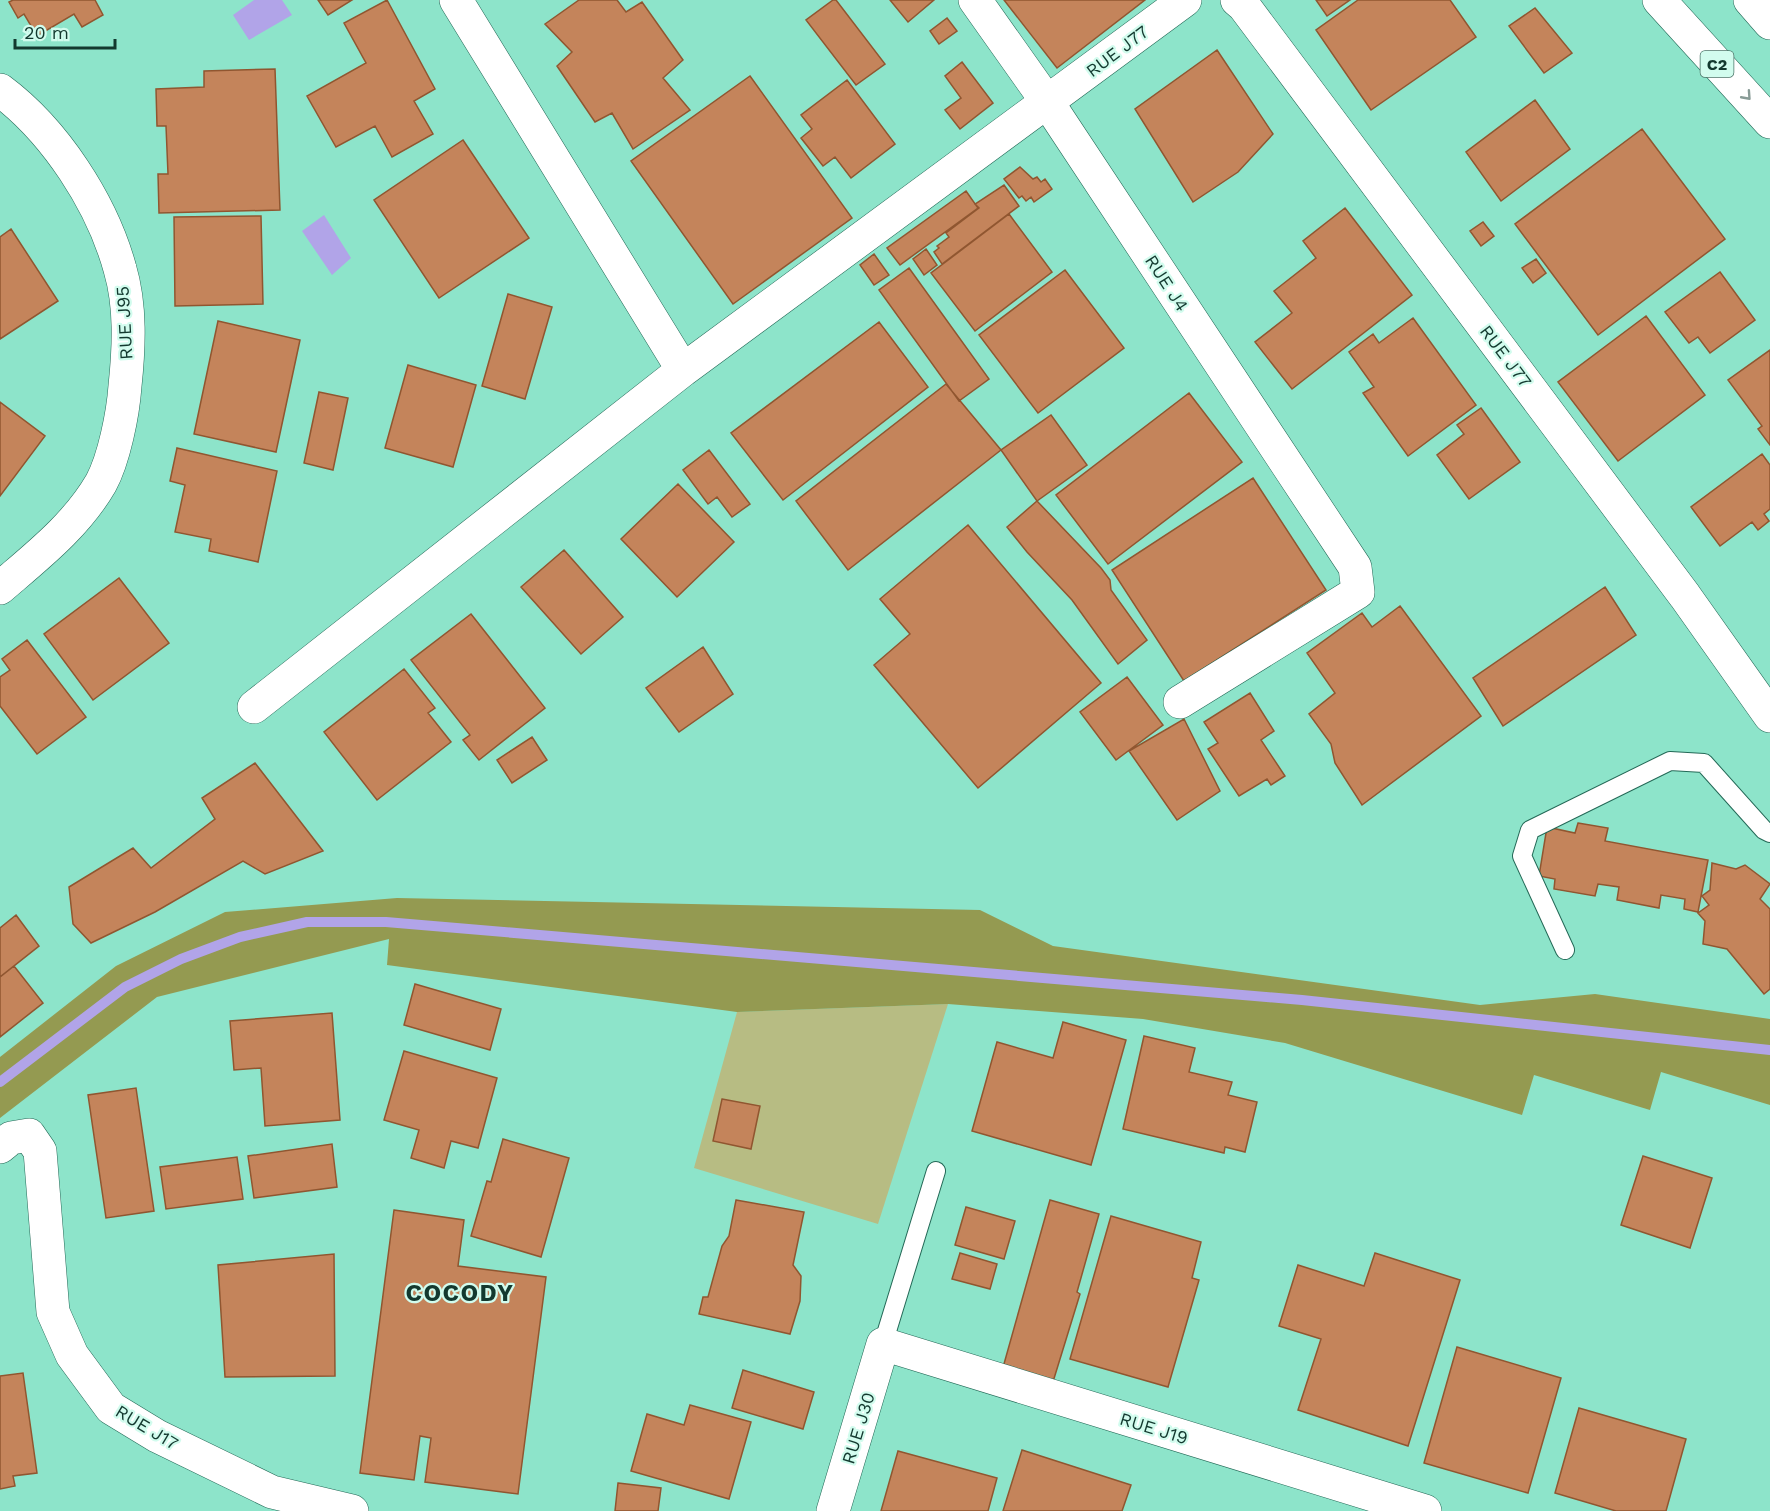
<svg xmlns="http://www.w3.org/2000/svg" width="1770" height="1511" viewBox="0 0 1770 1511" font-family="'Work Sans',sans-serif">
<rect width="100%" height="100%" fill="#8de4ca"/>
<path fill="#b7bc83" d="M 948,1004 L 878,1224 L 694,1168 L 737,1012 Z"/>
<path fill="#949a51" d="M 397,898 L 980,910 L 1053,946 L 1480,1005 L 1595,994 L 1770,1019 L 1770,1105 L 1661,1072 L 1650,1110 L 1534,1075 L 1522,1115 L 1285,1043 L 1143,1019 L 948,1004 L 737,1012 L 387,965 L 389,939 L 157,997 L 0,1118 L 0,1057 L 116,966 L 225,912 Z"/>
<path fill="#b1a4e8" d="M 254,0 L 282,0 L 292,15 L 249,40 L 233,15 Z
M 324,215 L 351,258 L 332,275 L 302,231 Z"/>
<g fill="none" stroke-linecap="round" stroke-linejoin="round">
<path stroke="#b1a4e8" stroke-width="10" d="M 0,1082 L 125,987 L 181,959 L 240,937 L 307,922 L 386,922 L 1302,1000 L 1770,1050"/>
</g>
<path fill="#c4845b" stroke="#905630" stroke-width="1.5" d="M 13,0 L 95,0 L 103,15 L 82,27 L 74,14 L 37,36 L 24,14 L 18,18 L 9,2 Z
M 318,0 L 352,0 L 328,15 Z
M 387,0 L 435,89 L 414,101 L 433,134 L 392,157 L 375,126 L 336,147 L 307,96 L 366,63 L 344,23 Z
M 579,0 L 617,0 L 626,12 L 642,2 L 683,60 L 663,78 L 690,110 L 633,149 L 612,113 L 595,122 L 557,66 L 572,52 L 545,24 Z
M 833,0 L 836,0 L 885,64 L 856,85 L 806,20 Z
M 890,0 L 934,0 L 908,22 Z
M 1004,0 L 1145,0 L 1057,68 Z
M 1316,0 L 1350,0 L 1327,16 Z
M 1358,0 L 1450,0 L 1476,37 L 1371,110 L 1316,30 Z
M 1535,8 L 1572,53 L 1544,73 L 1509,26 Z
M 947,18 L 957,31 L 939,44 L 930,31 Z
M 1217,50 L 1273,134 L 1238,172 L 1193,202 L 1135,109 Z
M 962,62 L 993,103 L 960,129 L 945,110 L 961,98 L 945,76 Z
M 275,69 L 280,210 L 159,213 L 158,174 L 168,174 L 166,126 L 157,126 L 156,89 L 204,87 L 204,71 Z
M 750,76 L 852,218 L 733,304 L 631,161 Z
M 847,80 L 895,144 L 851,178 L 835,157 L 823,166 L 801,138 L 812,129 L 801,115 Z
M 1535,100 L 1570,149 L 1501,201 L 1466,152 Z
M 1642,129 L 1725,239 L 1598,335 L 1515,224 Z
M 463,140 L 529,238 L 439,298 L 374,200 Z
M 1020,167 L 1033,179 L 1037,177 L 1041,182 L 1045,179 L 1052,189 L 1034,202 L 1031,197 L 1026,201 L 1022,196 L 1019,198 L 1004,179 Z
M 1004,185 L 1019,206 L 942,264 L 934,252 L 939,248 L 937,246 L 949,237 L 946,233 L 979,208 L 975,204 Z
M 966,191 L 978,208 L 900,265 L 887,248 Z
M 1345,208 L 1412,295 L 1292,389 L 1255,342 L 1292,313 L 1274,291 L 1316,258 L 1303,241 Z
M 1009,214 L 1052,272 L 975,331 L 931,273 Z
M 261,216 L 263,304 L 175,306 L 174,217 Z
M 1483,222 L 1494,236 L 1481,246 L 1470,231 Z
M 11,229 L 58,301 L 0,339 L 0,237 Z
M 926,249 L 937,265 L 924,275 L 913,259 Z
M 874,254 L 889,275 L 874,285 L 860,265 Z
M 1536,259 L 1546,273 L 1533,283 L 1522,268 Z
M 909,268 L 989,379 L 959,401 L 879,290 Z
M 1065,270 L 1124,348 L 1038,413 L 979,335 Z
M 1720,272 L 1755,320 L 1710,353 L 1698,337 L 1689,343 L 1665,312 Z
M 508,294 L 552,307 L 525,399 L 482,386 Z
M 1646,316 L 1705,395 L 1618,461 L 1558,382 Z
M 1413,318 L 1476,405 L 1408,456 L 1363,393 L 1374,387 L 1349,352 L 1373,334 L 1379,343 Z
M 218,321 L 300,340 L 276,452 L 194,434 Z
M 879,322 L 928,387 L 783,500 L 731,433 Z
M 1770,350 L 1770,445 L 1758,429 L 1762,426 L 1728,380 Z
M 408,365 L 476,385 L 453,467 L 385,448 Z
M 946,384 L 1001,450 L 848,570 L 796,501 Z
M 319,392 L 348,398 L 333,470 L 304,463 Z
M 1189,393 L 1242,462 L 1108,564 L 1056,495 Z
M 0,402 L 45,436 L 0,496 Z
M 1481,408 L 1520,462 L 1469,499 L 1437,455 L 1464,434 L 1457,425 Z
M 1051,415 L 1087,465 L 1037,501 L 1001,450 Z
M 177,448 L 277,471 L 258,562 L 209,551 L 211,539 L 175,532 L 185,485 L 170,481 Z
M 709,450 L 750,504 L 732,517 L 717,497 L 708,504 L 683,470 Z
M 1762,454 L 1770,465 L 1770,509 L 1764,514 L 1769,521 L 1758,530 L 1752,522 L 1720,546 L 1691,507 Z
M 1253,478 L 1326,590 L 1184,681 L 1112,570 Z
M 678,484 L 734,542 L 677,597 L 621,539 Z
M 1037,501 L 1101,568 L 1110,580 L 1111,590 L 1147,640 L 1118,664 L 1072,600 L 1027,552 L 1007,527 Z
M 968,525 L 1101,683 L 978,788 L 874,665 L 910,634 L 880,599 Z
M 564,550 L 623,617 L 581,654 L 521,587 Z
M 119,578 L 169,643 L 93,700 L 44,634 Z
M 1605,587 L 1636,635 L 1503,726 L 1473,678 Z
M 1400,606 L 1481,716 L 1362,805 L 1335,763 L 1331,744 L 1309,714 L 1335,693 L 1307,653 L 1362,613 L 1372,627 Z
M 471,614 L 545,708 L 479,760 L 463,740 L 470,735 L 411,660 Z
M 27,640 L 86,717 L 37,754 L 0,706 L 0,677 L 10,670 L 2,659 Z
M 703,647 L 733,694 L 679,732 L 646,688 Z
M 404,669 L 435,708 L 428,713 L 451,742 L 377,800 L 324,732 Z
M 1127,677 L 1163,725 L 1116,760 L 1080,712 Z
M 1250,693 L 1274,731 L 1261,740 L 1285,776 L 1271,785 L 1267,779 L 1239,796 L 1208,749 L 1218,743 L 1204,722 Z
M 1184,719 L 1220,791 L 1177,820 L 1129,751 Z
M 532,737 L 547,760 L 512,783 L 497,760 Z
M 255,763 L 323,851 L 265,874 L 243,861 L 155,912 L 91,943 L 73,924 L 69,887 L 133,848 L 151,868 L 215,819 L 202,798 Z
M 1578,823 L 1608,828 L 1605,841 L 1708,860 L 1698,912 L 1684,909 L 1685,899 L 1661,895 L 1659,908 L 1617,900 L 1619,887 L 1598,884 L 1595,896 L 1554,889 L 1555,879 L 1539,876 L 1547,827 L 1575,833 Z
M 1712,863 L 1736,869 L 1745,865 L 1770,884 L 1760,899 L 1770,909 L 1770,989 L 1764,994 L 1727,949 L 1703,944 L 1705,921 L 1698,913 L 1709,905 L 1702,896 L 1710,890 Z
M 16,915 L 39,946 L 0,977 L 0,928 Z
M 14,966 L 43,1003 L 0,1037 L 0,977 Z
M 415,984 L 501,1009 L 490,1050 L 404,1025 Z
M 332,1013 L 340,1120 L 265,1126 L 261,1068 L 234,1070 L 230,1021 Z
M 1063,1022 L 1126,1040 L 1091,1165 L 972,1131 L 997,1042 L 1053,1058 Z
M 1144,1036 L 1195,1048 L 1189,1072 L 1232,1082 L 1228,1095 L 1257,1102 L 1245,1152 L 1225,1147 L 1224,1153 L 1123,1129 Z
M 404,1051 L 497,1078 L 478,1148 L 451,1141 L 444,1168 L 411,1158 L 419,1130 L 384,1120 Z
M 136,1088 L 154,1211 L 106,1218 L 88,1095 Z
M 722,1099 L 760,1106 L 751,1149 L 713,1141 Z
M 503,1139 L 569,1158 L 541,1257 L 471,1236 L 487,1181 L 491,1182 Z
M 332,1144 L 337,1187 L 254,1198 L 248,1156 Z
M 1643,1156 L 1712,1178 L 1690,1248 L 1621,1225 Z
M 237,1157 L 243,1199 L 166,1209 L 160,1167 Z
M 736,1200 L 804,1212 L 793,1265 L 801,1276 L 800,1301 L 790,1334 L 699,1314 L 703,1297 L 708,1297 L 722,1246 L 729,1236 Z
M 1050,1200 L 1099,1214 L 1077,1292 L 1080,1294 L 1052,1385 L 1002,1371 Z
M 966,1207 L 1015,1221 L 1004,1259 L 955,1245 Z
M 394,1210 L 464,1220 L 458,1266 L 546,1277 L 518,1494 L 425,1482 L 431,1438 L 420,1436 L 414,1480 L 360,1473 Z
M 1111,1216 L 1201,1242 L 1192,1278 L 1199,1280 L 1168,1387 L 1070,1359 Z
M 960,1253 L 997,1264 L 990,1289 L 952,1279 Z
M 1375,1253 L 1460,1280 L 1408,1446 L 1298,1410 L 1321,1339 L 1279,1326 L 1298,1265 L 1364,1286 Z
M 334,1254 L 335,1376 L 225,1377 L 218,1265 Z
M 1457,1347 L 1561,1378 L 1528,1493 L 1424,1463 Z
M 743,1370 L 814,1392 L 803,1429 L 732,1408 Z
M 23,1373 L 37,1473 L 13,1476 L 15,1486 L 0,1489 L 0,1376 Z
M 690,1405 L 751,1422 L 729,1499 L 631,1471 L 647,1414 L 684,1425 Z
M 1579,1408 L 1686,1439 L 1666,1511 L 1616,1511 L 1555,1493 Z
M 1022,1450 L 1131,1485 L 1122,1511 L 1003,1511 Z
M 898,1451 L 997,1478 L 988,1511 L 881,1511 Z
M 618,1483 L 661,1488 L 658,1511 L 615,1511 Z"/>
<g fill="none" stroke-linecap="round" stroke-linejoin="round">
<g stroke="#246957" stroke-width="20">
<path id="lane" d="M 1565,950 L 1522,856 L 1530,830 L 1670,761 L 1704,763 L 1764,830 L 1770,833
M 883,1344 L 936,1171"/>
</g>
<g stroke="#246957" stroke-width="34">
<path id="street" d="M 456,0 L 683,370
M 975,0 L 1048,103 L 1355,567 L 1358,592 L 1180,702
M 1237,0 L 1244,6 L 1685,596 L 1770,716
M 0,90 C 55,131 102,203 120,269 C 131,306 129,348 125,386 C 123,414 114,459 101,483 C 76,526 37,556 0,588
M 254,707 L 683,370 L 1185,0
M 0,1147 L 11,1138 L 29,1135 L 40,1151 L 53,1312 L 72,1355 L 111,1408 L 157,1436 L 272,1492 L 352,1511
M 833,1511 L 883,1344 L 1425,1511"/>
</g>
<g stroke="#246957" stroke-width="34">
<path id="highway" d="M 1659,0 L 1770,122
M 1750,0 L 1770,23"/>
</g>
<use href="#lane" stroke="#fff" stroke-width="18"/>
<use href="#street" stroke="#fff" stroke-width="33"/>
<use href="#highway" stroke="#fff" stroke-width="33"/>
</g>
<defs><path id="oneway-chevron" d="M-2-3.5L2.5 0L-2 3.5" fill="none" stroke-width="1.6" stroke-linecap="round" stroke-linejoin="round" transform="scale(1.5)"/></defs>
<use stroke="#899c97" href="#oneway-chevron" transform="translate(1747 96) rotate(48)"/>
<g text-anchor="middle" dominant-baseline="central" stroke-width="4.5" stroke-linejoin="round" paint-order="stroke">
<rect fill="#d2fcee" stroke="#4c7468" stroke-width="1.5" x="1700.5" y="51" width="33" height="26" rx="4.5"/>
<g font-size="16" font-weight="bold" fill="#13392f">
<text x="1717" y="64">C2</text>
</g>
<g font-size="18" fill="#13392f" stroke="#d2fcee">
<text transform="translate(1117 51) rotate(-37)">RUE J77</text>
<text transform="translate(1167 283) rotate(57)">RUE J4</text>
<text transform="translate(124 323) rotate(-93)">RUE J95</text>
<text transform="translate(1506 356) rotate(53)">RUE J77</text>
<text transform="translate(147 1427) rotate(31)">RUE J17</text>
<text transform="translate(858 1428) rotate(-73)">RUE J30</text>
<text transform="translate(1154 1428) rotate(17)">RUE J19</text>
</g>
<g font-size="24" font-weight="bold" letter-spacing="1.5" fill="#13392f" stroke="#d2fcee">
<text x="460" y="1293">COCODY</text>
</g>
</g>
<path d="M15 39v9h100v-9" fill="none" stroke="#13392f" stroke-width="3"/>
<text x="24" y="39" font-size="18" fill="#13392f" stroke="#d2fcee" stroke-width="4.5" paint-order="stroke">20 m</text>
</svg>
